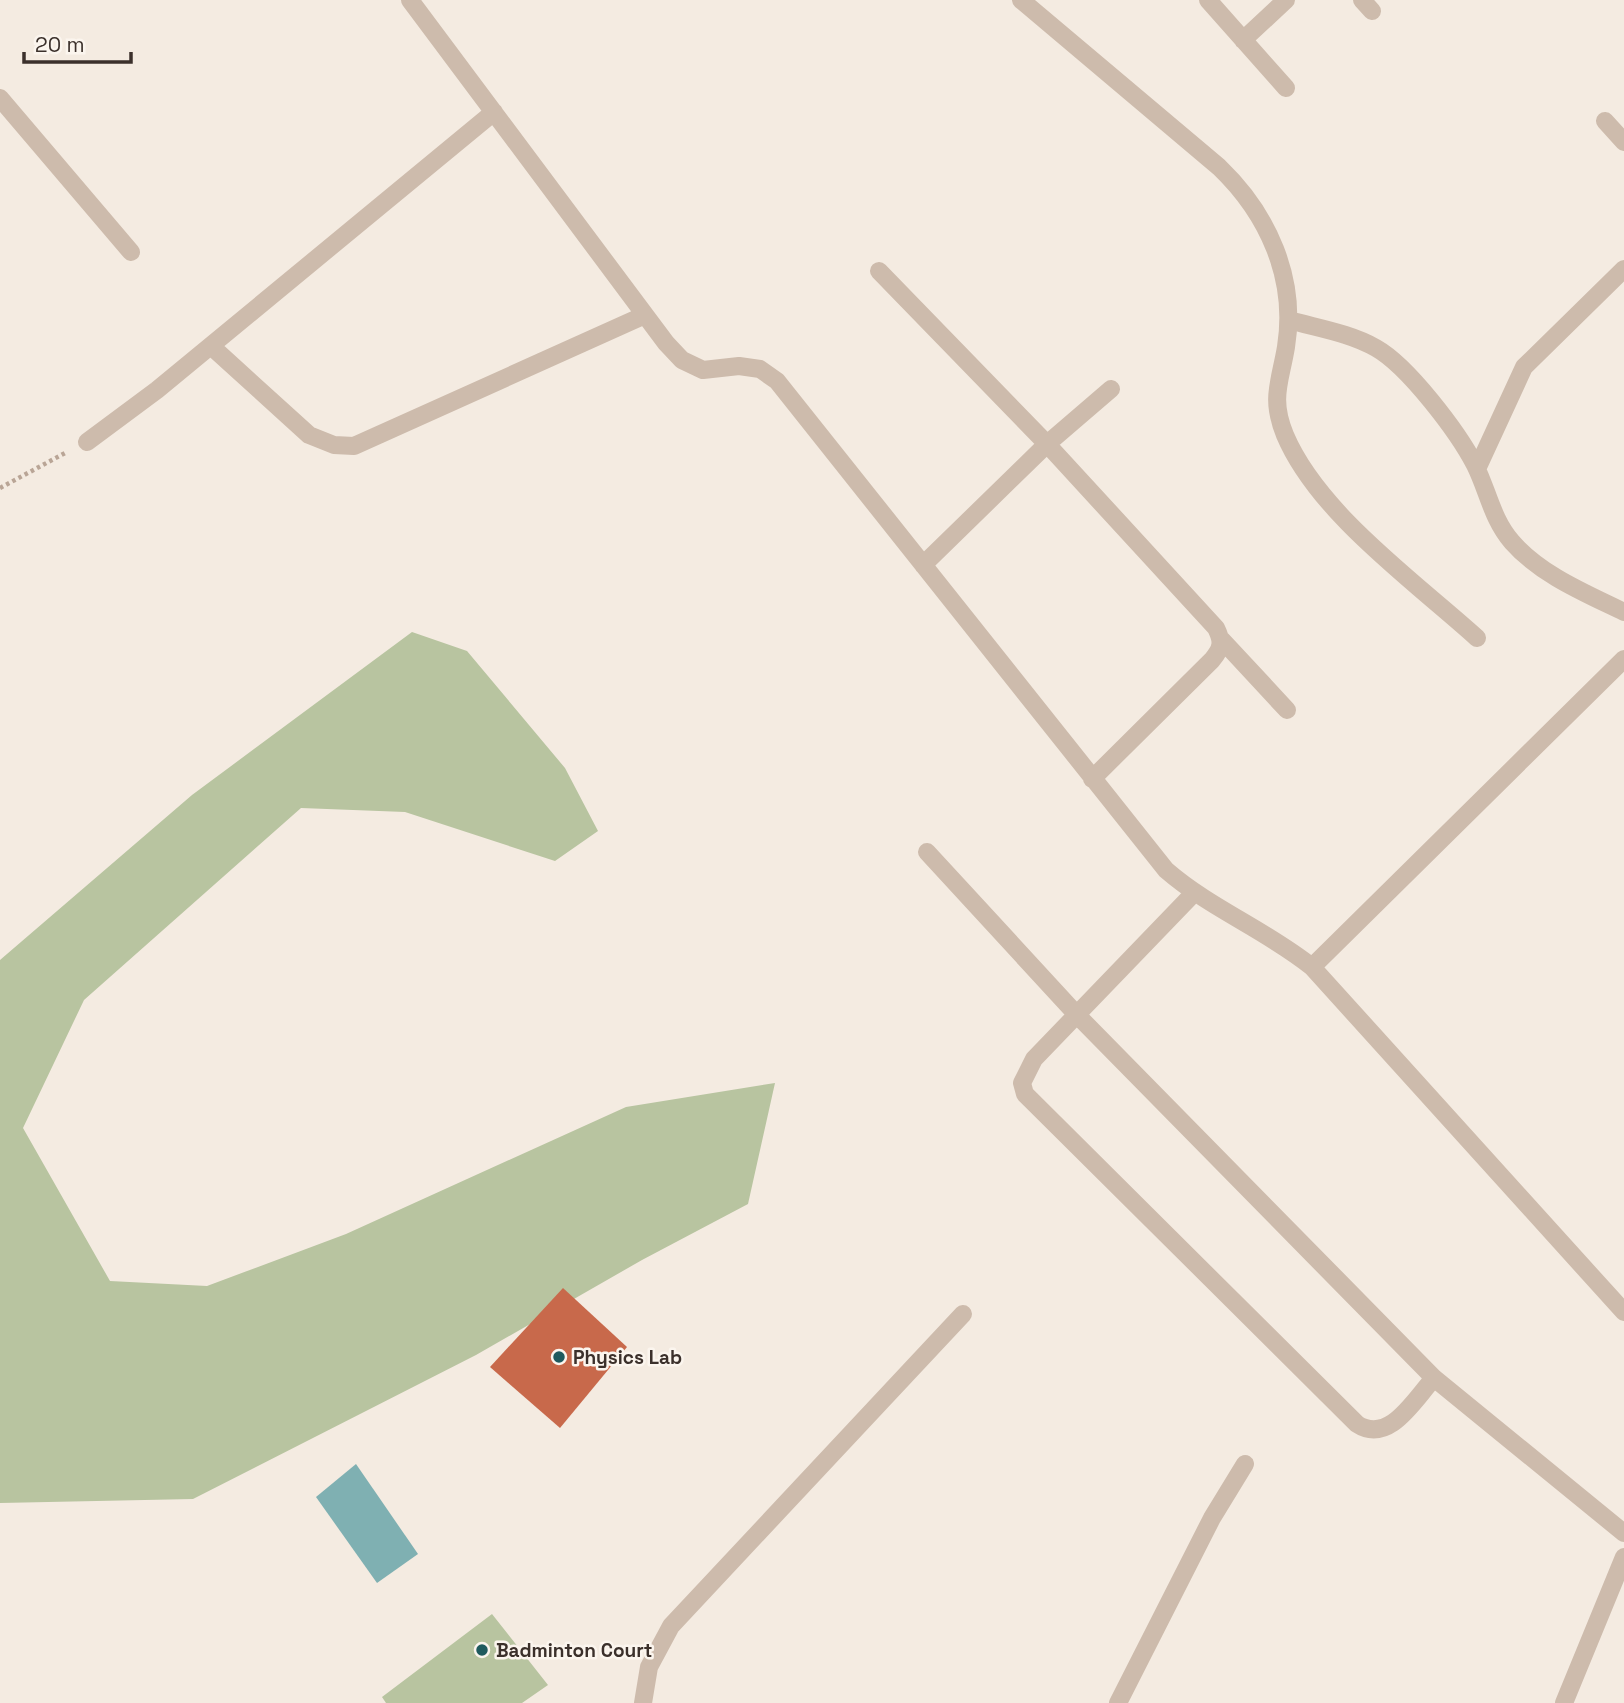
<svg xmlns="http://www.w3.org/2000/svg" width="1624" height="1703" viewBox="0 0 1624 1703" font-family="'Space Grotesk',sans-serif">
<rect width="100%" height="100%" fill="#f4ebe1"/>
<path fill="#b8c4a0" d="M 412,632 L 467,651 L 565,768 L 598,831 L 555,861 L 405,812 L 301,808 L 84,1000 L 23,1128 L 110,1281 L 207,1286 L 346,1234 L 626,1107 L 775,1083 L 748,1204 L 642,1260 L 476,1355 L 193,1499 L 0,1503 L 0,960 L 192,795 Z
M 492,1614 L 548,1685 L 522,1703 L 386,1703 L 382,1697 Z"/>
<path fill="#7fb0b2" d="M 356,1464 L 418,1554 L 377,1583 L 316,1497 Z"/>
<path fill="#c8694b" d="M 563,1288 L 627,1347 L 560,1428 L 490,1367 Z"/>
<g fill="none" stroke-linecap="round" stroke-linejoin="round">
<path stroke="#b9a596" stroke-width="4.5" stroke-dasharray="3.5 3.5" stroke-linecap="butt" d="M 0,488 L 65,453"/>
<path stroke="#cdbbac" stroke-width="18" d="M 410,0 L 666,343 L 682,360 L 703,370 L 739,366 L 760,369 L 777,381 L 1166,870 C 1211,909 1266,930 1312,967 L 1624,1312
M 1021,0 L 1219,167 C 1268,214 1297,278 1286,347 C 1280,383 1270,398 1285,435 C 1318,513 1414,581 1477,638
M 1208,0 L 1286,88
M 1362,0 L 1372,11
M 1243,40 L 1286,0
M 0,98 L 131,252
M 1605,121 L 1624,142
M 879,271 L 1047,444 L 1216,628 C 1223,642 1222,648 1212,660 L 1092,779
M 1289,320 C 1317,328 1350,333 1376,348 C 1408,366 1458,432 1475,465 C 1488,491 1492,519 1512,542 C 1541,575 1585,593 1624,612
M 211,346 L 309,435 L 334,445 L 354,446 L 645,315
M 87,442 L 157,390 L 494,112
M 1477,469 L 1524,367 L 1624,269
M 923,565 L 1047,444 L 1111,389
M 1222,640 L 1287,710
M 927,852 L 1078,1016 L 1434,1378 L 1624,1533
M 1193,894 L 1034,1059 L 1022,1083 L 1025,1094 L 1357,1424 C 1389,1445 1414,1400 1434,1378
M 1312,967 L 1624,659
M 643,1703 L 649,1667 L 671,1626 L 963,1314
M 1118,1703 L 1212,1518 L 1245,1464
M 1564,1703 L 1624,1557"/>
</g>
<g fill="#1f5a5e" stroke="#fbf5ee" stroke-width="2.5">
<circle cx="559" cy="1357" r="7"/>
<circle cx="482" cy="1650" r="7"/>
</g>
<g text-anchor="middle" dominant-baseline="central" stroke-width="5" stroke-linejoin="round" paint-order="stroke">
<g font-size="19" font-weight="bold" fill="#3b302b" stroke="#fbf5ee" text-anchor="start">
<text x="573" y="1357">Physics Lab</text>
<text x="496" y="1650">Badminton Court</text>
</g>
</g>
<path d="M24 52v10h107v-10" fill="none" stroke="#3b302b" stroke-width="3.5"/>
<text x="35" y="52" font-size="21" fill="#3b302b" stroke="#fbf5ee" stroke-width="5" paint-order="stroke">20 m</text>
</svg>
